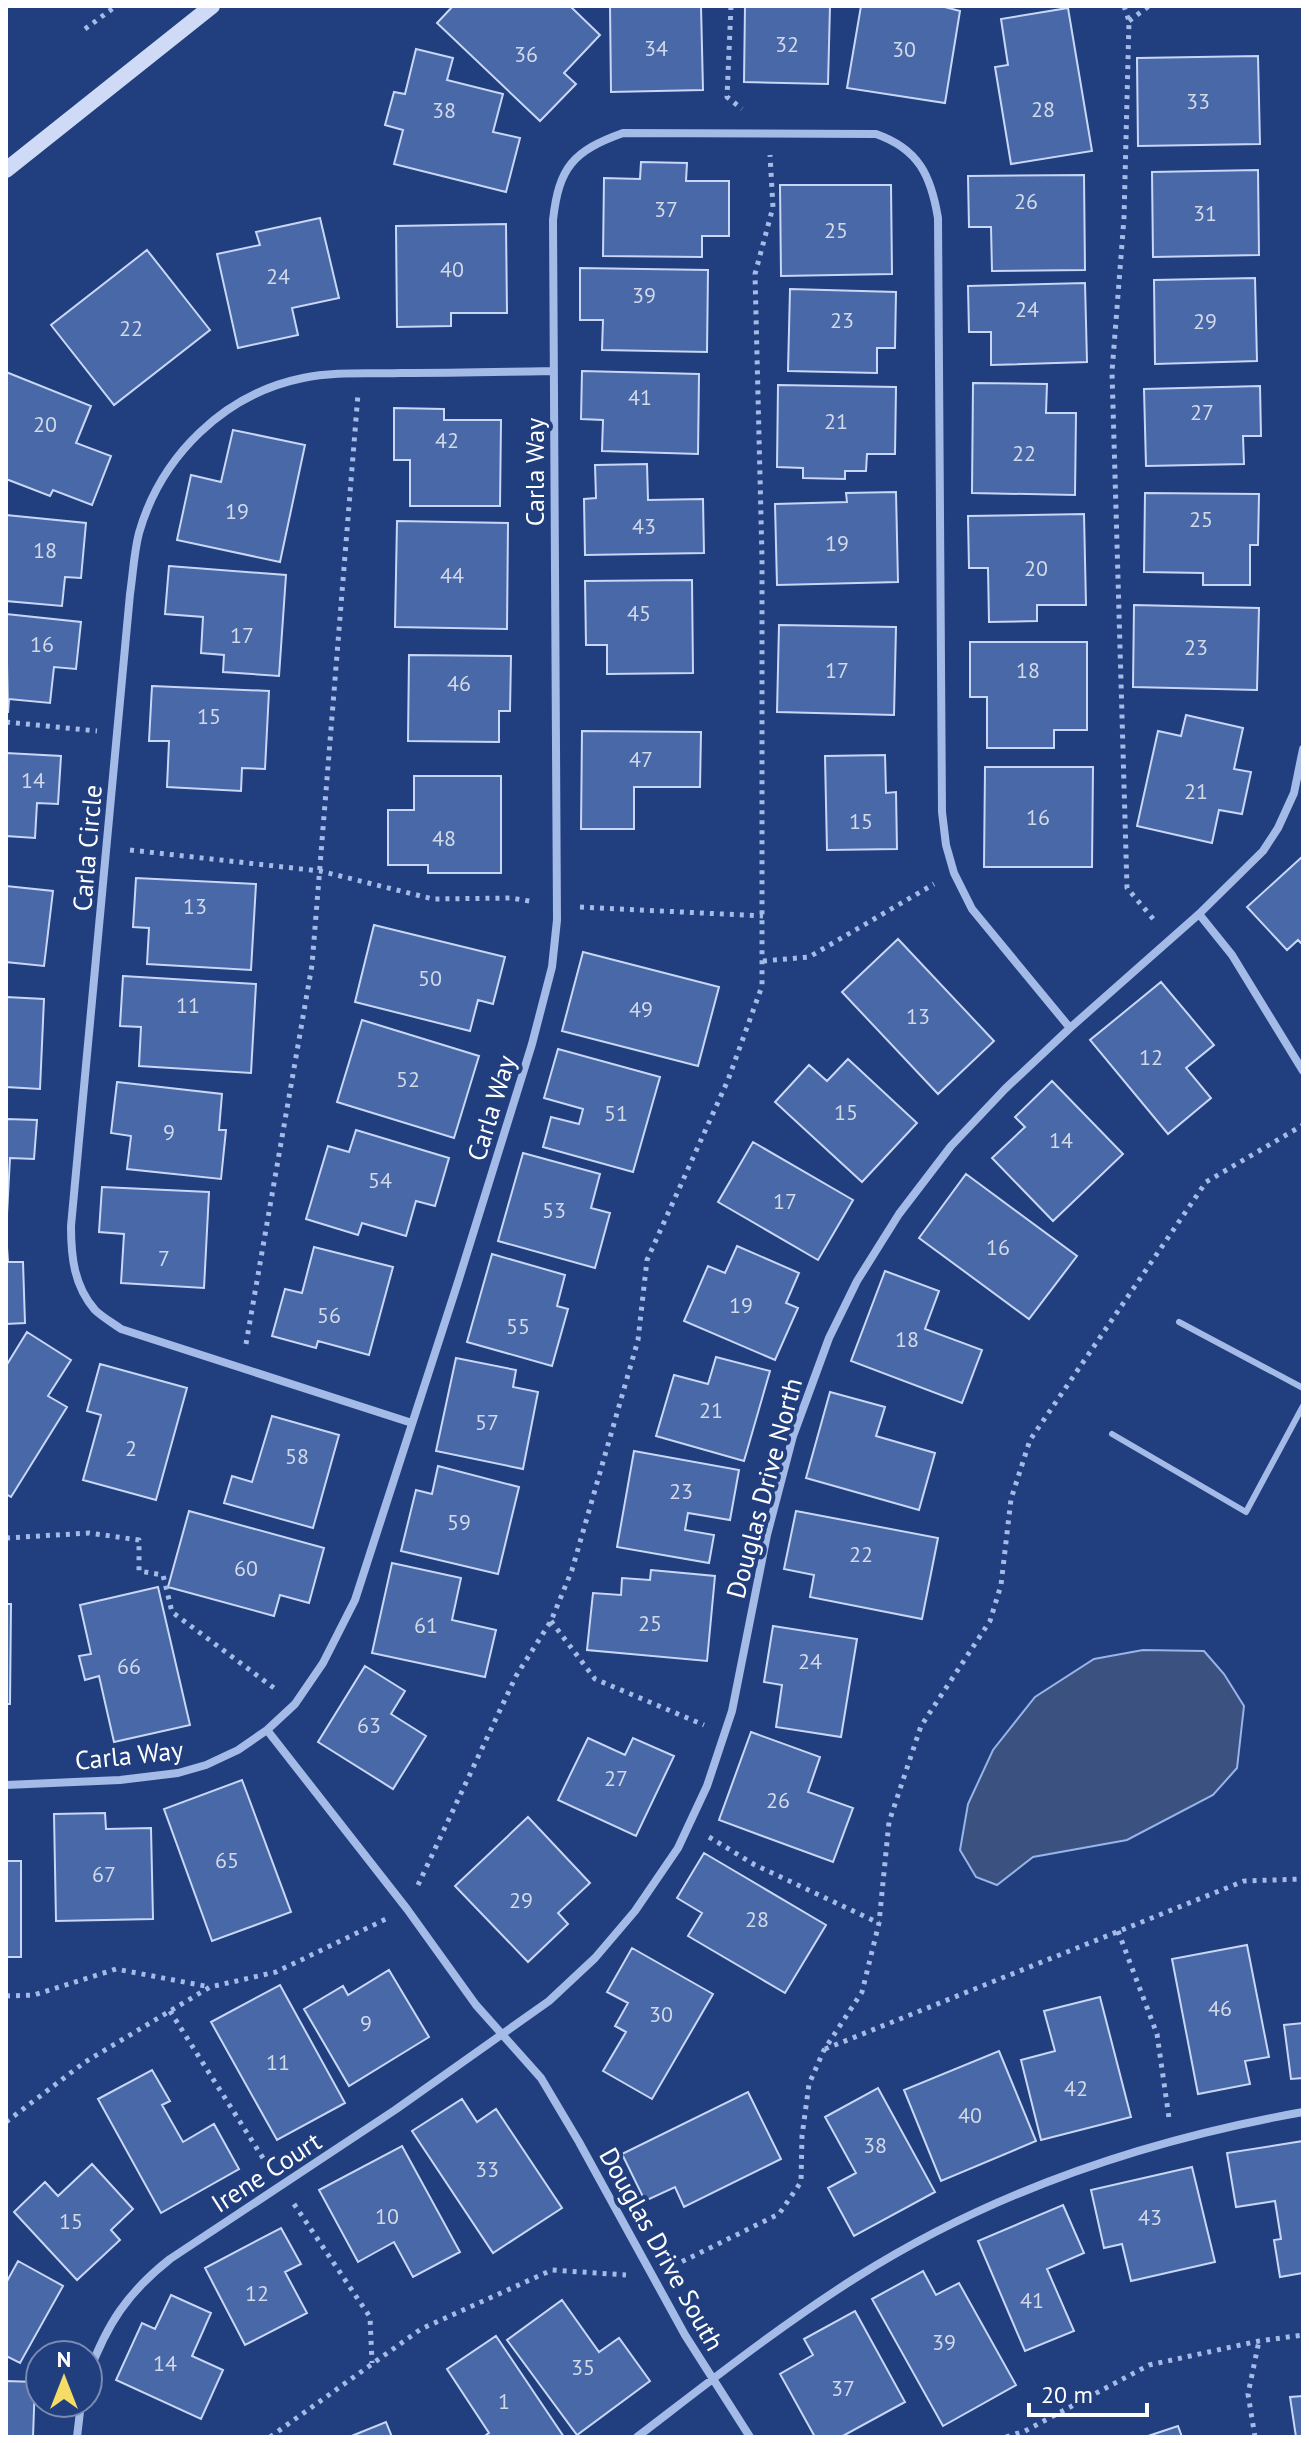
<svg xmlns="http://www.w3.org/2000/svg" width="1309" height="2443" viewBox="0 0 1309 2443" font-family="'PT Sans',sans-serif">
<rect width="100%" height="100%" fill="#213e7e"/>
<path fill="#3b5180" stroke="#98b4e8" stroke-width="2" d="M 1143,1650 L 1204,1651 L 1224,1674 L 1244,1706 L 1237,1768 L 1213,1795 L 1127,1840 L 1033,1857 L 997,1885 L 976,1877 L 960,1850 L 968,1804 L 993,1750 L 1035,1697 L 1094,1659 Z"/>
<path fill="#4968a7" stroke="#c8d7f5" stroke-width="2" d="M 453,6 L 570,6 L 600,35 L 564,73 L 576,84 L 540,121 L 437,23 Z
M 610,6 L 701,6 L 703,90 L 611,92 Z
M 745,6 L 830,6 L 828,84 L 744,82 Z
M 861,6 L 941,6 L 960,11 L 945,103 L 847,88 Z
M 1068,8 L 1092,151 L 1011,164 L 995,67 L 1008,65 L 1001,19 Z
M 416,49 L 453,58 L 447,80 L 503,94 L 493,132 L 520,138 L 506,192 L 394,164 L 403,130 L 385,125 L 394,92 L 405,94 Z
M 1258,56 L 1260,144 L 1138,146 L 1137,58 Z
M 641,162 L 687,163 L 686,181 L 729,181 L 729,236 L 702,236 L 702,257 L 603,256 L 604,178 L 640,179 Z
M 1258,170 L 1259,255 L 1153,257 L 1152,172 Z
M 1084,175 L 1085,270 L 992,271 L 991,227 L 969,227 L 968,176 Z
M 780,185 L 891,185 L 892,274 L 781,276 Z
M 320,218 L 339,298 L 292,308 L 298,335 L 238,348 L 217,254 L 260,245 L 256,232 Z
M 506,224 L 507,313 L 451,313 L 451,326 L 397,327 L 396,226 Z
M 147,250 L 210,330 L 114,405 L 51,325 Z
M 580,268 L 708,270 L 707,352 L 602,350 L 603,320 L 580,320 Z
M 1255,278 L 1257,361 L 1155,364 L 1154,280 Z
M 1085,283 L 1087,362 L 991,365 L 991,332 L 969,332 L 968,286 Z
M 790,289 L 896,292 L 895,348 L 877,348 L 877,373 L 788,371 Z
M 582,371 L 699,374 L 698,454 L 602,451 L 603,420 L 581,419 Z
M 6,372 L 91,406 L 76,443 L 111,456 L 92,505 L 53,490 L 50,496 L 6,479 Z
M 973,383 L 1047,384 L 1046,413 L 1076,413 L 1075,495 L 972,493 Z
M 778,385 L 896,387 L 895,454 L 867,454 L 866,471 L 845,471 L 845,479 L 803,478 L 803,468 L 777,467 Z
M 1260,386 L 1261,436 L 1243,436 L 1244,464 L 1146,466 L 1144,389 Z
M 394,408 L 444,409 L 444,420 L 501,420 L 500,506 L 410,506 L 410,460 L 394,460 Z
M 233,430 L 305,445 L 280,562 L 177,540 L 191,475 L 221,482 Z
M 647,464 L 648,500 L 703,499 L 704,553 L 585,555 L 584,499 L 596,498 L 595,465 Z
M 896,492 L 898,582 L 777,585 L 775,504 L 847,502 L 846,493 Z
M 1145,493 L 1259,494 L 1258,545 L 1250,545 L 1250,585 L 1203,585 L 1203,573 L 1144,572 Z
M 1084,514 L 1086,605 L 1037,605 L 1037,621 L 989,622 L 988,568 L 969,568 L 968,516 Z
M 6,515 L 86,523 L 81,578 L 65,577 L 62,606 L 6,601 Z
M 397,521 L 508,523 L 507,629 L 395,627 Z
M 169,566 L 286,575 L 279,676 L 223,672 L 224,655 L 201,653 L 203,617 L 165,614 Z
M 692,580 L 693,673 L 607,674 L 607,645 L 586,645 L 585,581 Z
M 1134,605 L 1259,608 L 1257,690 L 1133,687 Z
M 6,614 L 81,622 L 76,669 L 54,667 L 50,703 L 9,699 L 8,713 Z
M 779,625 L 896,627 L 894,715 L 777,712 Z
M 970,642 L 1087,642 L 1087,730 L 1054,730 L 1054,748 L 987,748 L 987,697 L 970,697 Z
M 409,655 L 511,656 L 510,711 L 499,711 L 499,742 L 408,741 Z
M 152,686 L 269,691 L 265,769 L 242,768 L 241,791 L 167,787 L 169,741 L 149,741 Z
M 1186,715 L 1243,728 L 1234,769 L 1251,772 L 1242,814 L 1219,810 L 1212,843 L 1137,826 L 1158,731 L 1181,736 Z
M 582,731 L 701,732 L 700,787 L 634,787 L 634,829 L 581,829 Z
M 6,753 L 61,756 L 58,804 L 37,803 L 35,838 L 6,836 Z
M 885,755 L 886,793 L 896,792 L 897,849 L 827,850 L 825,756 Z
M 985,767 L 1093,767 L 1092,867 L 984,867 Z
M 414,776 L 501,776 L 501,873 L 428,873 L 428,865 L 388,865 L 388,810 L 414,810 Z
M 1303,856 L 1303,945 L 1298,940 L 1287,950 L 1247,907 Z
M 136,878 L 256,884 L 251,970 L 147,964 L 149,928 L 133,927 Z
M 6,886 L 53,891 L 44,966 L 6,962 Z
M 374,925 L 505,957 L 493,1004 L 478,1000 L 470,1031 L 355,1002 Z
M 898,939 L 994,1041 L 938,1094 L 842,992 Z
M 583,952 L 719,987 L 698,1066 L 562,1031 Z
M 123,976 L 256,984 L 251,1073 L 139,1066 L 141,1027 L 120,1026 Z
M 1161,982 L 1214,1045 L 1186,1068 L 1211,1098 L 1168,1134 L 1090,1040 Z
M 6,997 L 44,999 L 40,1089 L 6,1087 Z
M 362,1020 L 479,1056 L 454,1138 L 337,1102 Z
M 558,1049 L 660,1077 L 633,1172 L 543,1147 L 551,1117 L 579,1124 L 583,1109 L 544,1098 Z
M 848,1059 L 917,1123 L 862,1182 L 775,1102 L 809,1065 L 827,1081 Z
M 1052,1081 L 1123,1154 L 1053,1221 L 992,1158 L 1025,1127 L 1015,1117 Z
M 117,1082 L 222,1094 L 219,1130 L 226,1130 L 221,1179 L 127,1169 L 131,1136 L 111,1133 Z
M 6,1119 L 37,1120 L 34,1159 L 10,1158 L 7,1214 Z
M 356,1130 L 449,1158 L 435,1206 L 416,1201 L 406,1236 L 362,1223 L 358,1235 L 306,1219 L 328,1146 L 349,1152 Z
M 753,1142 L 853,1200 L 818,1260 L 718,1202 Z
M 523,1153 L 600,1174 L 591,1208 L 610,1213 L 595,1268 L 498,1241 Z
M 966,1174 L 1077,1256 L 1029,1319 L 919,1238 Z
M 102,1187 L 209,1192 L 204,1288 L 121,1283 L 124,1234 L 99,1232 Z
M 6,1233 L 8,1262 L 23,1262 L 25,1323 L 6,1324 Z
M 737,1246 L 799,1273 L 786,1303 L 798,1308 L 775,1360 L 684,1321 L 708,1266 L 725,1273 Z
M 314,1247 L 393,1267 L 369,1355 L 318,1341 L 316,1348 L 272,1336 L 285,1289 L 302,1293 Z
M 492,1254 L 565,1275 L 557,1306 L 568,1309 L 552,1366 L 467,1342 Z
M 885,1271 L 939,1291 L 925,1329 L 982,1350 L 962,1403 L 851,1361 Z
M 27,1332 L 71,1360 L 48,1396 L 67,1407 L 11,1497 L 6,1494 L 6,1366 Z
M 716,1357 L 770,1371 L 744,1461 L 656,1436 L 674,1375 L 708,1384 Z
M 456,1358 L 516,1370 L 513,1387 L 538,1392 L 523,1469 L 436,1451 Z
M 100,1364 L 187,1388 L 156,1500 L 83,1480 L 101,1415 L 87,1411 Z
M 830,1392 L 885,1407 L 876,1436 L 935,1453 L 919,1510 L 806,1478 Z
M 272,1416 L 339,1435 L 313,1528 L 224,1503 L 232,1476 L 252,1482 Z
M 634,1451 L 739,1470 L 730,1520 L 688,1513 L 685,1530 L 714,1535 L 709,1563 L 617,1547 Z
M 438,1466 L 519,1487 L 498,1574 L 401,1551 L 416,1490 L 432,1494 Z
M 189,1511 L 324,1548 L 309,1603 L 280,1595 L 274,1616 L 168,1587 Z
M 796,1511 L 938,1538 L 922,1619 L 810,1597 L 814,1575 L 784,1569 Z
M 392,1563 L 461,1578 L 452,1620 L 496,1630 L 485,1677 L 372,1653 Z
M 651,1570 L 715,1576 L 707,1661 L 587,1650 L 593,1593 L 621,1595 L 622,1578 L 650,1580 Z
M 158,1587 L 190,1725 L 114,1742 L 99,1676 L 85,1680 L 79,1656 L 91,1654 L 80,1605 Z
M 6,1604 L 11,1604 L 10,1704 L 6,1704 Z
M 773,1626 L 857,1639 L 841,1737 L 776,1727 L 782,1685 L 764,1682 Z
M 365,1666 L 405,1691 L 391,1714 L 426,1736 L 393,1789 L 318,1742 Z
M 751,1732 L 820,1757 L 808,1792 L 853,1808 L 833,1862 L 719,1820 Z
M 588,1738 L 625,1755 L 633,1738 L 674,1756 L 636,1836 L 558,1800 Z
M 242,1780 L 291,1912 L 212,1941 L 164,1809 Z
M 105,1813 L 106,1829 L 151,1828 L 153,1919 L 56,1921 L 54,1814 Z
M 528,1817 L 590,1883 L 558,1913 L 568,1924 L 528,1962 L 455,1886 Z
M 704,1853 L 826,1925 L 785,1993 L 688,1936 L 702,1913 L 677,1898 Z
M 6,1861 L 21,1861 L 21,1957 L 6,1957 Z
M 1247,1945 L 1269,2057 L 1245,2061 L 1250,2084 L 1198,2094 L 1172,1959 Z
M 632,1948 L 713,1994 L 652,2099 L 603,2071 L 626,2032 L 615,2026 L 628,2003 L 607,1992 Z
M 389,1970 L 429,2037 L 349,2086 L 304,2009 L 343,1986 L 348,1995 Z
M 280,1985 L 345,2103 L 277,2140 L 211,2022 Z
M 1100,1997 L 1131,2117 L 1041,2140 L 1021,2060 L 1055,2051 L 1044,2011 Z
M 1303,2023 L 1303,2078 L 1291,2079 L 1284,2025 Z
M 999,2051 L 1036,2141 L 941,2181 L 904,2090 Z
M 152,2070 L 170,2101 L 162,2105 L 183,2142 L 214,2124 L 239,2169 L 161,2213 L 98,2099 Z
M 878,2088 L 935,2192 L 854,2236 L 828,2188 L 856,2173 L 825,2117 Z
M 748,2092 L 781,2159 L 684,2207 L 675,2187 L 645,2201 L 622,2154 Z
M 462,2099 L 477,2122 L 496,2109 L 562,2208 L 493,2253 L 412,2131 Z
M 1303,2141 L 1303,2273 L 1280,2277 L 1274,2240 L 1281,2239 L 1275,2201 L 1236,2207 L 1227,2153 Z
M 402,2146 L 460,2252 L 413,2277 L 394,2242 L 358,2262 L 319,2190 Z
M 92,2164 L 133,2209 L 111,2230 L 120,2240 L 77,2280 L 14,2212 L 45,2182 L 58,2196 Z
M 1192,2167 L 1215,2262 L 1131,2281 L 1122,2244 L 1104,2248 L 1091,2190 Z
M 1063,2205 L 1084,2253 L 1047,2269 L 1074,2331 L 1025,2351 L 978,2241 Z
M 281,2228 L 301,2264 L 285,2272 L 307,2313 L 245,2345 L 205,2268 Z
M 18,2261 L 63,2286 L 20,2363 L 6,2356 L 6,2283 Z
M 923,2271 L 936,2295 L 959,2283 L 1016,2385 L 943,2426 L 872,2299 Z
M 171,2295 L 211,2313 L 192,2356 L 223,2370 L 201,2419 L 116,2380 L 142,2323 L 155,2329 Z
M 562,2300 L 599,2352 L 619,2338 L 650,2381 L 577,2435 L 507,2340 Z
M 855,2311 L 905,2402 L 841,2437 L 815,2437 L 780,2374 L 813,2355 L 804,2339 Z
M 496,2336 L 564,2437 L 483,2437 L 489,2433 L 447,2369 Z
M 6,2381 L 35,2382 L 33,2437 L 6,2437 Z
M 1303,2396 L 1303,2437 L 1296,2437 L 1290,2397 Z
M 386,2422 L 392,2437 L 349,2437 Z
M 1178,2426 L 1182,2437 L 1145,2437 Z"/>
<g fill="none" stroke-linecap="round" stroke-linejoin="round">
<path stroke="#a4bae7" stroke-width="5" stroke-dasharray="4 6" stroke-linecap="butt" d="M 731,6 L 727,97 L 742,109
M 1124,6 L 1129,21 L 1124,218 L 1112,372 L 1127,888 L 1155,921
M 1129,21 L 1149,6
M 85,29 L 116,6
M 6,722 L 97,731
M 130,850 L 320,871 L 433,899 L 511,898 L 535,902
M 580,907 L 763,916
M 763,961 L 809,957 L 934,884
M 246,1344 L 312,965 L 358,394
M 6,1538 L 89,1533 L 139,1540 L 139,1571 L 163,1575 L 172,1612 L 278,1691
M 551,1621 L 595,1679 L 704,1725
M 709,1837 L 755,1865 L 879,1923
M 418,1885 L 516,1676 L 551,1621 L 572,1570 L 638,1340 L 647,1260 L 728,1080 L 762,986 L 762,558 L 755,274 L 773,207 L 770,155
M 1118,1931 L 1157,2034 L 1169,2118
M 6,1996 L 34,1995 L 116,1969 L 210,1987
M 170,2011 L 268,2166
M 825,2049 L 1244,1881 L 1303,1879
M 6,2122 L 85,2062 L 210,1987 L 276,1972 L 386,1919
M 294,2204 L 370,2317 L 372,2363
M 673,2266 L 779,2214 L 801,2182 L 802,2136 L 809,2084 L 824,2050 L 862,1992 L 879,1923 L 889,1822 L 921,1726 L 990,1621 L 1001,1585 L 1011,1499 L 1030,1440 L 1206,1182 L 1303,1125
M 270,2437 L 421,2329 L 552,2270 L 626,2275
M 1006,2437 L 1025,2431 L 1149,2365 L 1259,2341 L 1303,2335
M 1255,2437 L 1248,2394 L 1259,2341"/>
<path stroke="#a4bae7" stroke-width="6" d="M 1179,1322 L 1303,1388
M 1112,1434 L 1246,1512 L 1303,1406"/>
<path stroke="#a4bae7" stroke-width="8" d="M 1199,914 L 1232,955 L 1303,1071
M 412,1423 L 121,1329 C 113,1323 102,1317 95,1310 C 74,1286 71,1257 71,1226 L 130,594 C 133,574 134,552 139,533 C 161,456 224,394 303,378 C 335,371 369,374 401,373 C 452,373 503,372 553,371
M 267,1730 L 407,1909 L 476,2005 L 541,2078 L 579,2142 L 685,2335 L 750,2437
M 6,1785 L 120,1780 L 178,1773 L 206,1765 L 238,1750 L 267,1730 L 295,1704 L 323,1663 L 355,1600 L 458,1282 L 532,1044 L 552,967 L 557,920 L 553,220 C 559,167 573,151 623,133 L 876,134 C 919,149 931,176 938,218 L 942,812 L 946,845 L 954,873 L 972,909 L 1070,1028
M 88,2375 C 107,2324 127,2293 170,2259 L 395,2110 L 549,2001 L 595,1958 L 635,1911 L 678,1848 L 707,1786 L 732,1711 L 767,1535 L 793,1436 L 829,1338 L 857,1281 L 899,1214 L 951,1146 L 1005,1089 L 1070,1028 L 1199,914 L 1263,851 L 1278,828 L 1294,793 L 1303,749
M 77,2437 L 81,2403
M 637,2437 C 709,2382 781,2325 857,2277 C 993,2191 1146,2140 1303,2112"/>
<path stroke="#cfdbf6" stroke-width="16" d="M 6,170 L 212,6"/>
</g>
<g text-anchor="middle" dominant-baseline="central" stroke-width="8" stroke-linejoin="round" paint-order="stroke">
<g font-size="22" fill="#d2d9e9">
<text x="787" y="44">32</text>
<text x="656" y="48">34</text>
<text x="904" y="49">30</text>
<text x="526" y="54">36</text>
<text x="1198" y="101">33</text>
<text x="1043" y="109">28</text>
<text x="444" y="110">38</text>
<text x="1026" y="201">26</text>
<text x="666" y="209">37</text>
<text x="1205" y="213">31</text>
<text x="836" y="230">25</text>
<text x="452" y="269">40</text>
<text x="278" y="276">24</text>
<text x="644" y="295">39</text>
<text x="1027" y="309">24</text>
<text x="842" y="320">23</text>
<text x="1205" y="321">29</text>
<text x="131" y="328">22</text>
<text x="640" y="397">41</text>
<text x="1202" y="412">27</text>
<text x="836" y="421">21</text>
<text x="45" y="424">20</text>
<text x="447" y="440">42</text>
<text x="1024" y="453">22</text>
<text x="237" y="511">19</text>
<text x="1201" y="519">25</text>
<text x="644" y="526">43</text>
<text x="837" y="543">19</text>
<text x="45" y="550">18</text>
<text x="1036" y="568">20</text>
<text x="452" y="575">44</text>
<text x="639" y="613">45</text>
<text x="242" y="635">17</text>
<text x="42" y="644">16</text>
<text x="1196" y="647">23</text>
<text x="837" y="670">17</text>
<text x="1028" y="670">18</text>
<text x="459" y="683">46</text>
<text x="209" y="716">15</text>
<text x="641" y="759">47</text>
<text x="33" y="780">14</text>
<text x="1196" y="791">21</text>
<text x="1038" y="817">16</text>
<text x="861" y="821">15</text>
<text x="444" y="838">48</text>
<text x="195" y="906">13</text>
<text x="430" y="978">50</text>
<text x="188" y="1005">11</text>
<text x="641" y="1009">49</text>
<text x="918" y="1016">13</text>
<text x="1151" y="1057">12</text>
<text x="408" y="1079">52</text>
<text x="846" y="1112">15</text>
<text x="616" y="1113">51</text>
<text x="169" y="1132">9</text>
<text x="1061" y="1140">14</text>
<text x="380" y="1180">54</text>
<text x="785" y="1201">17</text>
<text x="554" y="1210">53</text>
<text x="998" y="1247">16</text>
<text x="164" y="1258">7</text>
<text x="741" y="1305">19</text>
<text x="329" y="1315">56</text>
<text x="518" y="1326">55</text>
<text x="907" y="1339">18</text>
<text x="711" y="1410">21</text>
<text x="487" y="1422">57</text>
<text x="131" y="1448">2</text>
<text x="297" y="1456">58</text>
<text x="681" y="1491">23</text>
<text x="459" y="1522">59</text>
<text x="861" y="1554">22</text>
<text x="246" y="1568">60</text>
<text x="650" y="1623">25</text>
<text x="426" y="1625">61</text>
<text x="810" y="1661">24</text>
<text x="129" y="1666">66</text>
<text x="369" y="1725">63</text>
<text x="616" y="1778">27</text>
<text x="778" y="1800">26</text>
<text x="227" y="1860">65</text>
<text x="104" y="1874">67</text>
<text x="521" y="1900">29</text>
<text x="757" y="1919">28</text>
<text x="1220" y="2008">46</text>
<text x="661" y="2014">30</text>
<text x="366" y="2023">9</text>
<text x="278" y="2062">11</text>
<text x="1076" y="2088">42</text>
<text x="970" y="2115">40</text>
<text x="875" y="2145">38</text>
<text x="487" y="2169">33</text>
<text x="387" y="2216">10</text>
<text x="1150" y="2217">43</text>
<text x="71" y="2221">15</text>
<text x="257" y="2293">12</text>
<text x="1032" y="2300">41</text>
<text x="944" y="2342">39</text>
<text x="165" y="2363">14</text>
<text x="583" y="2367">35</text>
<text x="843" y="2388">37</text>
<text x="504" y="2401">1</text>
</g>
<g font-size="26" fill="#fff" stroke="#213e7e">
<text transform="translate(534 472) rotate(-90)">Carla Way</text>
<text transform="translate(87 848) rotate(-85)">Carla Circle</text>
<text transform="translate(491 1108) rotate(-73)">Carla Way</text>
<text transform="translate(764 1488) rotate(-75)">Douglas Drive North</text>
<text transform="translate(129 1755) rotate(-6)">Carla Way</text>
<text transform="translate(266 2172) rotate(-33)">Irene Court</text>
<text transform="translate(662 2249) rotate(61)">Douglas Drive South</text>
</g>
</g>
<rect width="1309" height="2443" fill="none" stroke="#ffffff" stroke-width="16"/>
<g transform="translate(64 2379)"><circle r="38" fill="#213e7e" stroke="#7a8bb2" stroke-width="2"/>
<path d="M0-6L14 30L0 20L-14 30Z" fill="#f4dc66"/>
<text y="-12" font-size="22" font-weight="bold" text-anchor="middle" fill="#ffffff">N</text>
</g>
<path d="M1029 2403v12h118v-12" fill="none" stroke="#ffffff" stroke-width="4"/>
<text x="1041" y="2403" font-size="24" fill="#ffffff" stroke="#213e7e" stroke-width="6" paint-order="stroke">20 m</text>
</svg>
